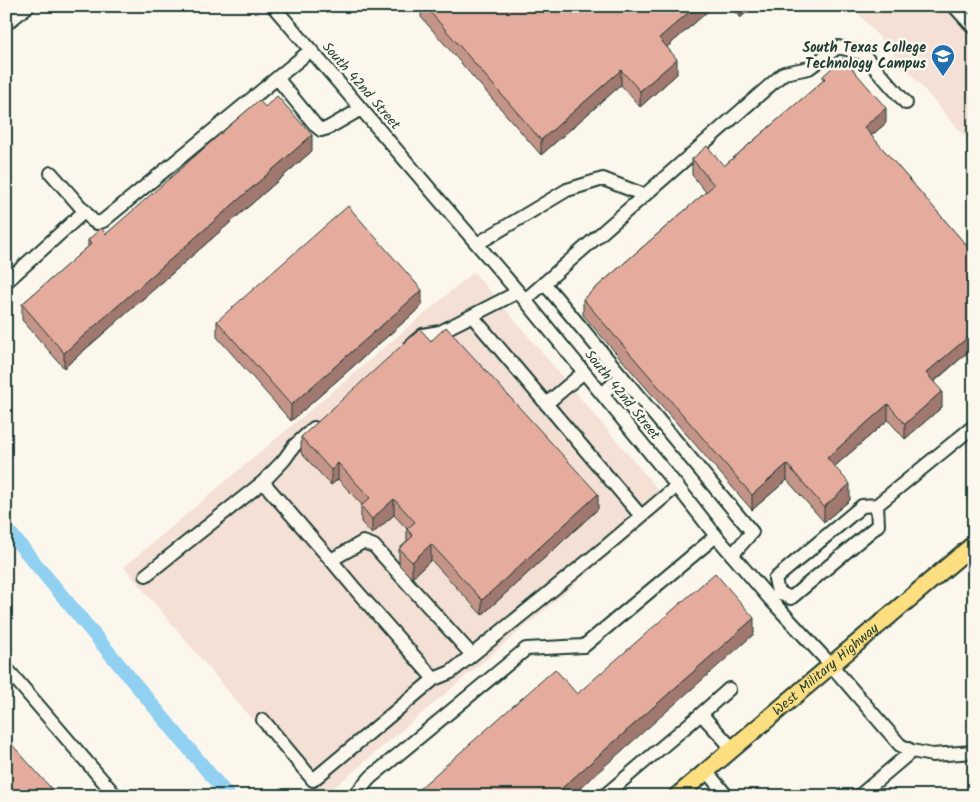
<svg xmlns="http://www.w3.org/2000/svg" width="980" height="802" viewBox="0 0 980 802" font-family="Kalam,sans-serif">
<rect width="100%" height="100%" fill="#fbf7ec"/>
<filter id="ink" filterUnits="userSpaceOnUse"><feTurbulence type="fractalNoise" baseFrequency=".02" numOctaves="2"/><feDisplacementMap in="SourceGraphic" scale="10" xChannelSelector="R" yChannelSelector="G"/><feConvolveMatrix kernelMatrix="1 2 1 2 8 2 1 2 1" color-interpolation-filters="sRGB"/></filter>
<g filter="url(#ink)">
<path fill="#f4e0d5" d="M 852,6 L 974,6 L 974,147 Z
M 474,272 L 670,504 L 324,796 L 316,796 L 124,567 Z"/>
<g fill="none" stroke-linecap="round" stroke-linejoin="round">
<path stroke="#90d0f1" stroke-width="14" d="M 6,528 L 228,796"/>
<g stroke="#1f3d34" stroke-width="16">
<path id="minor" d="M 273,6 L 525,300 L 677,486 L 716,536 L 770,599 L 831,665 L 900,745 L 912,751 L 932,755 L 974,752
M 954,6 L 974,28
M 6,24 L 28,6
M 277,78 L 316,126 L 321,130 L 328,128 L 361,109
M 51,173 L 93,221 L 97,223 L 103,221 L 311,50
M 477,244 L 567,190 L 603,179 L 644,195
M 6,282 L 85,211
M 544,283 L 752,532 L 732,555
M 525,300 L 784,73 L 809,68 L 838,47 L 862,53 L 906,103
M 472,316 L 641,516
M 411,345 L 423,335 L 440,332 L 518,292
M 602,394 L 622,376
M 546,404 L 584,372
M 314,428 L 294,446 L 284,460 L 263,482 L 331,560 L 356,590 L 434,679 L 451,672 L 604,548 L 677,486
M 331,560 L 363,542 L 374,546 L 472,655
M 146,575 L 263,482
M 778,592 L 775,579 L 862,506 L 877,505 L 974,426
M 778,592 L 791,598 L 878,525 L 877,505
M 6,668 L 116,796
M 701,714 L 729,689
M 263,720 L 313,780 L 434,679
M 706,771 L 727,796
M 354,796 L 371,777 L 526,649 L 584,646 L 716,536
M 604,796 L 701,714 L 732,748
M 859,796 L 912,751"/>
</g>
<g stroke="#1f3d34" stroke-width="20">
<g id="major">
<path id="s1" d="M 677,796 L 974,544"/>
</g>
</g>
<use href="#minor" stroke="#fbf7ec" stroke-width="12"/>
<use href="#major" stroke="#fedf80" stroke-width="16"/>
</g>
<path fill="#c59488" stroke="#1f3d34" d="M 421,6 L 714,6 L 667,47 L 677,74 L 640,107 L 621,85 L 541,155 L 421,17 Z
M 730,6 L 754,6 L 740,18 Z
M 823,76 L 886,123 L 871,136 L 974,254 L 974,347 L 934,382 L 942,407 L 905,439 L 888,420 L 834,467 L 850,500 L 824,522 L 787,480 L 752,510 L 583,315 L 583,299 L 706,192 L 692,175 L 692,159 L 724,166 L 823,81 Z
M 265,107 L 312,151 L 64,368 L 22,320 L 22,304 L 88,247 L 88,240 L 106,234 Z
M 422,306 L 291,421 L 217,337 L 217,321 Z
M 431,341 L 598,509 L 482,615 L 431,560 L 412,578 L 399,565 L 399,549 L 407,542 L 407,529 L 394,515 L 372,534 L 361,522 L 361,506 L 362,505 L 338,479 L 331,485 L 301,453 L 301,437 Z"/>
<path fill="#a0786f" stroke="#1f3d34" d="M 696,6 L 714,6 L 659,54 L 659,38 Z
M 740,6 L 754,6 L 740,18 Z
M 677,59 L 677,74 L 640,107 L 640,91 Z
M 621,70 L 621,85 L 541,155 L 541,140 Z
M 886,108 L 886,123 L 864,142 L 864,127 Z
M 312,135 L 312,151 L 64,368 L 64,353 Z
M 422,290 L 422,306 L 291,421 L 291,405 Z
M 974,332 L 974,347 L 926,388 L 926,373 Z
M 942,391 L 942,407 L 905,439 L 905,424 Z
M 888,404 L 888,420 L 827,473 L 827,458 Z
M 338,463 L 338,479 L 331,485 L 331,470 Z
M 787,464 L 787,480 L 752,510 L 752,495 Z
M 850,484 L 850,500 L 824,522 L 824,507 Z
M 598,494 L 598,509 L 482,615 L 482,600 Z
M 394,499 L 394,515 L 372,534 L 372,519 Z
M 431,544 L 431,560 L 412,578 L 412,562 Z
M 754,618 L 754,634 L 571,796 L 553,796 Z"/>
<path fill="#e5ac9e" stroke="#1f3d34" d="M 425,6 L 696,6 L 659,38 L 677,59 L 640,91 L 621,70 L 541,140 Z
M 843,58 L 886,108 L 864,127 L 974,254 L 974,332 L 926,373 L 942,391 L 905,424 L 888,404 L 827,458 L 850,484 L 824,507 L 787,464 L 752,495 L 583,299 L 714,185 L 692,159 L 707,146 L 724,166 L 825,79 L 823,76 Z
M 277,96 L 312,135 L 64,353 L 22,304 L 91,244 L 88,240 L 101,228 L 106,234 L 259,100 L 265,107 Z
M 348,206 L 422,290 L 291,405 L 217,321 Z
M 446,327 L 598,494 L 482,600 L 431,544 L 412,562 L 399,549 L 413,536 L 407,529 L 415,522 L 394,499 L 372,519 L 361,506 L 370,498 L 338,463 L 331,470 L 301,437 L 420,329 L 431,341 Z
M 715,573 L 754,618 L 553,796 L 411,796 L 555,669 L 577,694 Z
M 6,738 L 58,796 L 6,796 Z"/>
</g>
<defs>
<g id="university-pin" transform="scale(1.25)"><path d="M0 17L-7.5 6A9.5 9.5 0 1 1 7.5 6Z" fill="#1f6fb2" stroke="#fbf7ec"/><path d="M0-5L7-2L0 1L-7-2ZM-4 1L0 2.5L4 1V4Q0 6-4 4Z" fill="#fff"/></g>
</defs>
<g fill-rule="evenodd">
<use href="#university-pin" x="943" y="56"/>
</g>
<g text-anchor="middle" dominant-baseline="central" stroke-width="5" stroke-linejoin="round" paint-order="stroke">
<g font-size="14" font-weight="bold" fill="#1f3d34" stroke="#fbf7ec" text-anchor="end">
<text x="926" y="48">South Texas College<tspan x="926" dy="16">Technology Campus</tspan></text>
</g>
<g font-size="14" fill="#1f3d34" stroke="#fbf7ec">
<text transform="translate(361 86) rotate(49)">South 42nd Street</text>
<text transform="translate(622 395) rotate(51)">South 42nd Street</text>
<text stroke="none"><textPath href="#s1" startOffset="195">West Military Highway</textPath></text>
</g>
</g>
<rect width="980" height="802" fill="none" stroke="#fbf7ec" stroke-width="25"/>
<rect x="12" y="12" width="955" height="777" fill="none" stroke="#1f3d34" stroke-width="2" filter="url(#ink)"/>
</svg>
